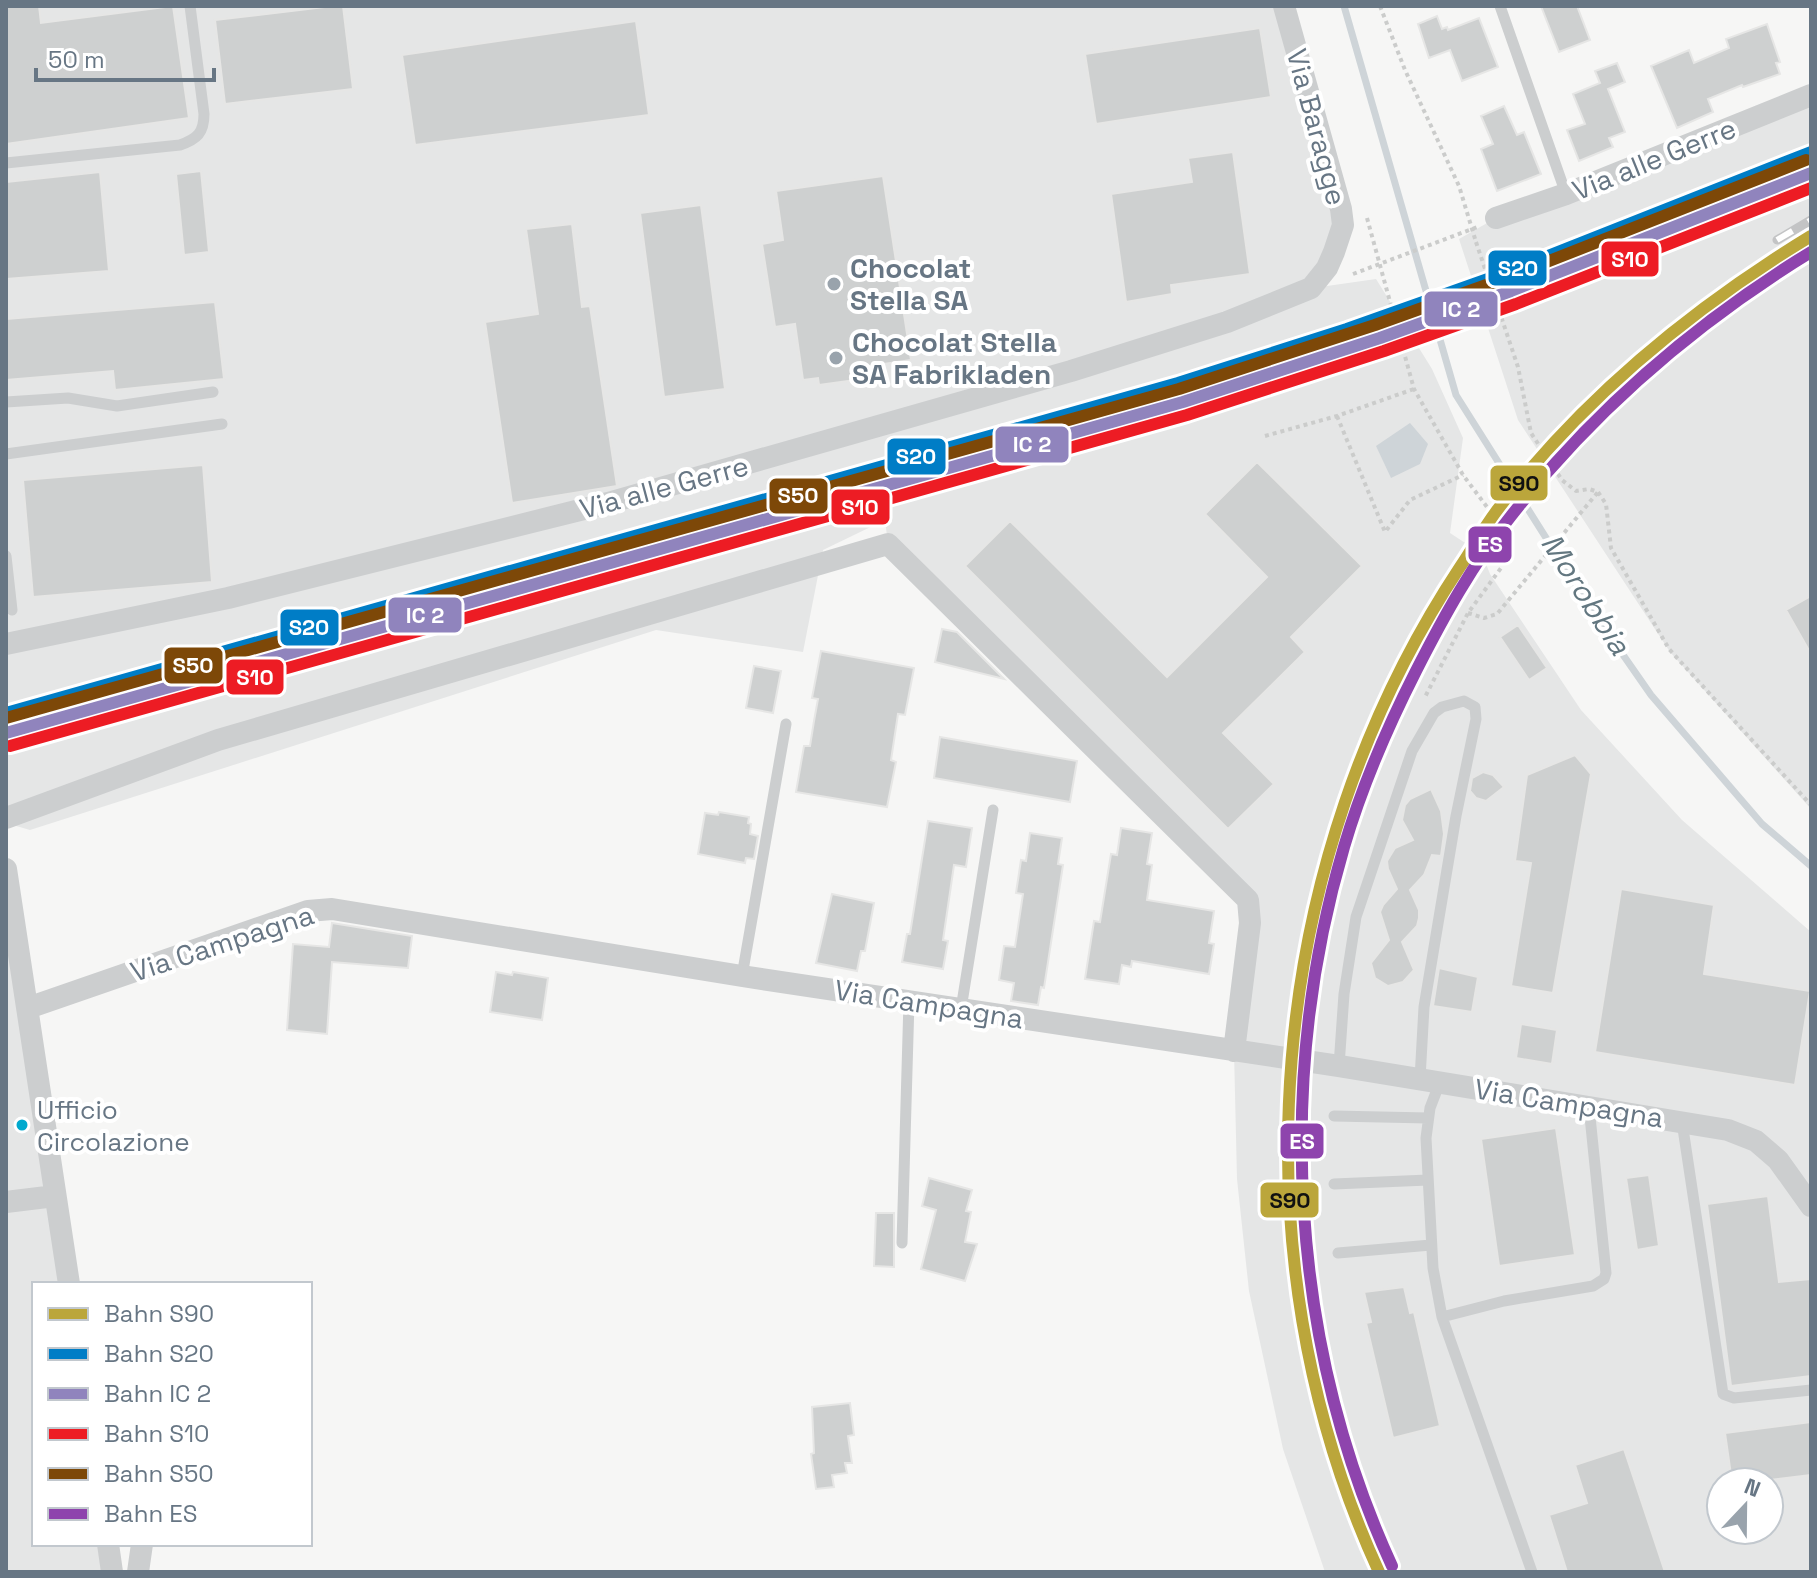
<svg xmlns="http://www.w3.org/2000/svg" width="1817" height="1578" viewBox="0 0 1817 1578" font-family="'Space Grotesk',sans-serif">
<rect width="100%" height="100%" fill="#f6f6f5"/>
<path fill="#e5e6e6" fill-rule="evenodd" d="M 6,6 L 1284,6 L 1341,209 L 1313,288 L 1376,279 L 1432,369 L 1463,438 L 1450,533 L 1482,554 L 1490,574 L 1581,710 L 1682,820 L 1811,932 L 1811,1572 L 1325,1572 L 1283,1449 L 1249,1291 L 1237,1179 L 1234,1051 L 1250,911 L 888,544 L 885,520 L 823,550 L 803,652 L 656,630 L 30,830 L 6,823 ZM 1721,1482 L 1769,1482 L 1769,1530 L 1721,1530 Z
M 1811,95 L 1811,809 L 1670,652 L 1518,420 L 1459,239 L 1496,218 Z
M 6,869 L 69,1284 L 34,1284 L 34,1544 L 108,1544 L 112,1572 L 6,1572 Z"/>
<path fill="#ced4d8" d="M 1410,423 L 1428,444 L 1420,464 L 1391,478 L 1376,446 Z"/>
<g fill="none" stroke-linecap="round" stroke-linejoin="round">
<path stroke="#ced4d8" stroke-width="7" d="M 1344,6 L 1456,395 L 1589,606 L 1651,695 L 1762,824 L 1811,866"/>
</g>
<path fill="#ced0d0" stroke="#e6e6e5" stroke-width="2" d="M 6,6 L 39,6 L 41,23 L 173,6 L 189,118 L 6,144 Z
M 333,6 L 343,6 L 353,89 L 225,104 L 215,20 Z
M 1541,6 L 1577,6 L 1590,40 L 1559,52 Z
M 1437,16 L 1442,29 L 1447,27 L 1448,30 L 1479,18 L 1498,67 L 1462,81 L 1450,50 L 1429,58 L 1418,24 Z
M 636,21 L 649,115 L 415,145 L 402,55 Z
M 1767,24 L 1780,62 L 1776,63 L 1780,74 L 1743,87 L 1742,85 L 1708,99 L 1713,112 L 1677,128 L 1651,66 L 1689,50 L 1694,63 L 1729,48 L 1726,39 Z
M 1260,28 L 1271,97 L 1096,124 L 1085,54 Z
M 1617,63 L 1625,82 L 1608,89 L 1625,132 L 1609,138 L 1613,147 L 1579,161 L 1567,130 L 1585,124 L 1573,94 L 1600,83 L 1595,71 Z
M 1504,106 L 1517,135 L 1524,132 L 1541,174 L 1497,191 L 1481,149 L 1493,144 L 1481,116 Z
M 1233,152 L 1250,274 L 1171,285 L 1172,294 L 1126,302 L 1111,194 L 1192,182 L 1188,158 Z
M 201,171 L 209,252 L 184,255 L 176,174 Z
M 100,172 L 109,271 L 6,279 L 6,182 Z
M 883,176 L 911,360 L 869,366 L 870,378 L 819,385 L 818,378 L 803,380 L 795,324 L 775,327 L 762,244 L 783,240 L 776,191 Z
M 701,205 L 725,389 L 664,397 L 640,213 Z
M 572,224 L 582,307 L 590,306 L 617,486 L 512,503 L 485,322 L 538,314 L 526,229 Z
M 215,302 L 224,379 L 115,390 L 113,371 L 6,380 L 6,319 Z
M 1257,462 L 1362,566 L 1291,637 L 1305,652 L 1223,733 L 1274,784 L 1228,829 L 965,566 L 1010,521 L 1167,677 L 1267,577 L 1205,514 Z
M 203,465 L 212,582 L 33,597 L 23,480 Z
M 1811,596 L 1811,654 L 1786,610 Z
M 1518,625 L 1547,668 L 1529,680 L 1500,637 Z
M 942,629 L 957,632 L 1004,679 L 935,662 Z
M 821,651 L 914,668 L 905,715 L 898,714 L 891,760 L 896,762 L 887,807 L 796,792 L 804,746 L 810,746 L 814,721 L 818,699 L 812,698 Z
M 754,666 L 781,671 L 773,713 L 746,708 Z
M 940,737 L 1077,761 L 1070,802 L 934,778 Z
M 1575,755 L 1591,774 L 1553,993 L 1511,986 L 1531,863 L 1515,861 L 1527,775 Z
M 1483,772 L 1493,775 L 1504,787 L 1486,801 L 1476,798 L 1470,791 L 1472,778 Z
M 1431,789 L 1441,811 L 1444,834 L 1441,856 L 1432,855 L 1424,875 L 1410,890 L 1419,910 L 1419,918 L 1417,926 L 1402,942 L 1414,970 L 1403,982 L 1388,986 L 1375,978 L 1371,963 L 1389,940 L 1380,912 L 1383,905 L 1397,889 L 1388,869 L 1387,861 L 1395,848 L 1413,840 L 1402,820 L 1405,805 L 1410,799 Z
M 719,812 L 749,817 L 748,823 L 751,824 L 750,834 L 758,836 L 754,859 L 746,858 L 745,863 L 698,854 L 705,813 L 718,815 Z
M 928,821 L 972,828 L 966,867 L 954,865 L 943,940 L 948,941 L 943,969 L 902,962 L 907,934 L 910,934 Z
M 1121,828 L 1152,833 L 1147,864 L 1152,865 L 1147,900 L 1214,911 L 1209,943 L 1214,944 L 1209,974 L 1132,961 L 1131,967 L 1122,965 L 1119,984 L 1085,979 L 1094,921 L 1100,922 L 1111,854 L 1117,855 Z
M 1030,833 L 1062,838 L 1058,864 L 1063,865 L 1044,988 L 1041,987 L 1038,1005 L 1011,1001 L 1014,983 L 999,980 L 1004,946 L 1015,947 L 1023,894 L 1016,893 L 1021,860 L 1026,861 Z
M 1621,889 L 1714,905 L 1704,974 L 1810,991 L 1795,1085 L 1595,1052 Z
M 832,894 L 874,903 L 865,951 L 861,951 L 857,971 L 816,963 Z
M 332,923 L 412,936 L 408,968 L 332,962 L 327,1034 L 287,1030 L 293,944 L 329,947 Z
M 1439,968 L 1478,977 L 1472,1012 L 1433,1006 Z
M 496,972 L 512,975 L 513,972 L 548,978 L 542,1020 L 490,1012 Z
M 1521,1024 L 1557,1030 L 1552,1064 L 1516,1058 Z
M 1556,1128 L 1575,1255 L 1499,1266 L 1481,1139 Z
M 1649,1175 L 1659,1246 L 1637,1250 L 1626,1178 Z
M 929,1178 L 972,1190 L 966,1211 L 971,1212 L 965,1242 L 977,1244 L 965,1281 L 921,1269 L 936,1210 L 922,1206 Z
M 1768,1196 L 1779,1282 L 1811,1279 L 1811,1376 L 1731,1386 L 1707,1204 Z
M 876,1213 L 894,1213 L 894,1267 L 874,1266 Z
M 1404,1287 L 1410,1313 L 1414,1312 L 1440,1426 L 1393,1438 L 1366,1323 L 1371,1322 L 1364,1292 Z
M 850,1403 L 854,1435 L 848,1436 L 852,1463 L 845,1463 L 847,1473 L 832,1475 L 834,1487 L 816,1489 L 811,1454 L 814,1453 L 812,1407 Z
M 1811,1422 L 1811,1475 L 1754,1482 L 1732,1482 L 1725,1433 Z
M 1624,1449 L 1665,1572 L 1567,1572 L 1549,1515 L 1587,1503 L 1575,1465 Z"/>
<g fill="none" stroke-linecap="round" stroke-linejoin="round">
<path stroke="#cbcccb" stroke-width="4" stroke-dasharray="4 4" stroke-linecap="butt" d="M 1380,6 L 1405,70 L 1459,186 L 1476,242
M 1367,218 L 1414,389 L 1463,475 L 1505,531 L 1501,568 L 1468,613 L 1424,699
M 1476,242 L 1518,367 L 1531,433 L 1562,480 L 1576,491 L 1589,489 L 1598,492 L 1606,504 L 1611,548 L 1669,649 L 1811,805
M 1337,416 L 1385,532 L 1410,500 L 1463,475
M 1265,436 L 1337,416 L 1414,389
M 1468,613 L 1484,618 L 1497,614 L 1598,492"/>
<path stroke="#cccecf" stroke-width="11" d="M 1500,6 L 1566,194
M 6,163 L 180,145 C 197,139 204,133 204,114 L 190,6
M 6,402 L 68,398 L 117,406 L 213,392
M 6,454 L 222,424
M 6,556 L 12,610
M 742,976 L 786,724
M 961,1009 L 993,810
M 1339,1066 L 1344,994 L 1356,917 L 1412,751 L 1434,713 L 1442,707 L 1464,701 L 1475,707 L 1476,719 L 1456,816 L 1424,1007 L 1420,1079
M 1440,1082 L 1430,1108 L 1426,1138 L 1433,1268 L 1442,1317 L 1532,1572
M 1334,1116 L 1428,1118
M 1682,1122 L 1723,1394 L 1734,1398 L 1811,1390
M 1334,1184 L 1428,1180
M 902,1243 L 909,1001
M 1338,1253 L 1431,1245
M 1442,1317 L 1504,1301 L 1593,1286 L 1604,1279 L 1606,1273 L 1589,1107"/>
<path stroke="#cccecf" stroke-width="22" d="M 1496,218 L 1566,194 L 1811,95
M 6,644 L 228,598 L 608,503 L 1071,371 L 1227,322 L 1311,288 L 1327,268 L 1334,252 L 1343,225 L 1341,209 L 1284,6
M 6,818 L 218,740 L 888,544 L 1248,900 L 1250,923 L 1234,1051
M 6,869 L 69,1284
M 28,1008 L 308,911 L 332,909 L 742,976 L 1339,1066 L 1728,1130 L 1756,1141 L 1778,1160 L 1811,1206
M 6,1202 L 55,1196
M 108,1544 L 112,1572
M 138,1572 L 142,1544"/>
<g stroke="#c3c4c5" stroke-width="9">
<path id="rail" d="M 1777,240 L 1811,220"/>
</g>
<use href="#rail" stroke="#fff" stroke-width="6" stroke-dasharray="18" stroke-linecap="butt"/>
<path stroke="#cbcccb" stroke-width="4" stroke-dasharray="4 4" stroke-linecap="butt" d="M 1353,274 L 1480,226"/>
<g stroke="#fff" stroke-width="18">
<path id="rail-1" d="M 1379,1572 C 1232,1252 1266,860 1460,567 C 1473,548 1484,527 1498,509 C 1584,397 1691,309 1811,236"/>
</g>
<g stroke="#fff" stroke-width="18">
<path id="rail-2" d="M 6,713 L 1178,383 L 1347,329 L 1505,273 L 1811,152"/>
</g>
<g stroke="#fff" stroke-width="18">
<path id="rail-3" d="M 6,733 L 1183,402 L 1380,338 L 1511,291 L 1811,173"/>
</g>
<g stroke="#fff" stroke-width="18">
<path id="rail-4" d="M 10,746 L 1187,415 L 1384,351 L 1516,304 L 1811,188"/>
</g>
<g stroke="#fff" stroke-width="18">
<path id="rail-5" d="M 6,718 L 1179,389 L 1375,325 L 1506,278 L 1806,160"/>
</g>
<g stroke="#fff" stroke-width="18">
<path id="rail-6" d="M 1392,1566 C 1290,1344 1275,1081 1344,847 C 1362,786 1387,728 1416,671 C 1443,618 1473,563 1511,516 C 1595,409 1695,323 1811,252"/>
</g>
<use href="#rail-1" stroke="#bba63b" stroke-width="12"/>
<use href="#rail-2" stroke="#007dc6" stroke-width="12"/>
<use href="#rail-3" stroke="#9084bd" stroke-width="12"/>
<use href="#rail-4" stroke="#ed1c24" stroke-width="12"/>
<use href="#rail-5" stroke="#7d4808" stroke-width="12"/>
<use href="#rail-6" stroke="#8e44ad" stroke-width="12"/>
</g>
<g fill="#99a3ac" stroke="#fff" stroke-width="3">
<circle cx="834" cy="284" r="8"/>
<circle cx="836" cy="358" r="8"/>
</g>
<circle fill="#00a9ce" stroke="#fff" stroke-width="3" cx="22" cy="1125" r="7"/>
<g text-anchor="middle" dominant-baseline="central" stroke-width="8" stroke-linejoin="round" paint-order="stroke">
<g font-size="26" fill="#677684" stroke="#fff" text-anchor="start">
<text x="37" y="1110">Ufficio<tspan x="37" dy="32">Circolazione</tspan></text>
</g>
<g font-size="28" fill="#677684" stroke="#fff">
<text transform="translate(1317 127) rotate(75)">Via Baragge</text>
<text transform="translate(1654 159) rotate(-22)">Via alle Gerre</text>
<text transform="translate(664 487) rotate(-15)">Via alle Gerre</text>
<text transform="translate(222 943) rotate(-18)">Via Campagna</text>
<text transform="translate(929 1004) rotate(9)">Via Campagna</text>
<text transform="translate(1569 1103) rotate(9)">Via Campagna</text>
</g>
<g font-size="28" font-weight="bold" fill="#677684" stroke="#fff" text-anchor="start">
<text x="850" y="268">Chocolat<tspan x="850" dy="32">Stella SA</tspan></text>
<text x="852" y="342">Chocolat Stella<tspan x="852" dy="32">SA Fabrikladen</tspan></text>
</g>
<g font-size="30" font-style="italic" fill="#637780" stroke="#fff">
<text transform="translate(1586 594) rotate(57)">Morobbia</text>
</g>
</g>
<g stroke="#fff" stroke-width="3">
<rect x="1600" y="240" width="60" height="38" rx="8" fill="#ed1c24"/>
<rect x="1487" y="249" width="61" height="38" rx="8" fill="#007dc6"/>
<rect x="1423" y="290" width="76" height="38" rx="8" fill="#9084bd"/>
<rect x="994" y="425" width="76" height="39" rx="8" fill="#9084bd"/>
<rect x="886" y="437" width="61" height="39" rx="8" fill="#007dc6"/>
<rect x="1489" y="464" width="60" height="38" rx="8" fill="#bba63b"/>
<rect x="768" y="477" width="61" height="38" rx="8" fill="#7d4808"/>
<rect x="830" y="488" width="61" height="38" rx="8" fill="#ed1c24"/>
<rect x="1467" y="525" width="46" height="39" rx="8" fill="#8e44ad"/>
<rect x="387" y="596" width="76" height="38" rx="8" fill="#9084bd"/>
<rect x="279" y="608" width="61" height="39" rx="8" fill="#007dc6"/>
<rect x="163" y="646" width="61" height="39" rx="8" fill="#7d4808"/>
<rect x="225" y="658" width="60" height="38" rx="8" fill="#ed1c24"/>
<rect x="1279" y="1122" width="46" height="38" rx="8" fill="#8e44ad"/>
<rect x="1259" y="1181" width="61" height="38" rx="8" fill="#bba63b"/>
</g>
<g font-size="22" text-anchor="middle" font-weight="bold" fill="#fff">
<text x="1630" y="267">S10</text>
<text x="1518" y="276">S20</text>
<text x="1461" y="317">IC 2</text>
<text x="1032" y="452">IC 2</text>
<text x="916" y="464">S20</text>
<text x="798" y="503">S50</text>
<text x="860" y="515">S10</text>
<text x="1490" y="552">ES</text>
<text x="425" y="623">IC 2</text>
<text x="309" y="635">S20</text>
<text x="193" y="673">S50</text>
<text x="255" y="685">S10</text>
<text x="1302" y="1149">ES</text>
</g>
<g font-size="22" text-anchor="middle" font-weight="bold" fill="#111">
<text x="1519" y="491">S90</text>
<text x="1290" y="1208">S90</text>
</g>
<rect width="1817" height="1578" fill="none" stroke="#677684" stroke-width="16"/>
<rect x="32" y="1282" width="280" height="264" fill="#ffffff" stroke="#c2c8ce" stroke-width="2"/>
<rect x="48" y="1308" width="40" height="12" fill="#bba63b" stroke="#c2c8ce" stroke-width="2"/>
<text x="104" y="1322" font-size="24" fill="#677684">Bahn S90</text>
<rect x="48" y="1348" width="40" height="12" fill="#007dc6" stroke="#c2c8ce" stroke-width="2"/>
<text x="104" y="1362" font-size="24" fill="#677684">Bahn S20</text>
<rect x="48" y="1388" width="40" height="12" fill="#9084bd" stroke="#c2c8ce" stroke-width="2"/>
<text x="104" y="1402" font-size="24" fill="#677684">Bahn IC 2</text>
<rect x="48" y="1428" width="40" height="12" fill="#ed1c24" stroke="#c2c8ce" stroke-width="2"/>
<text x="104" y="1442" font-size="24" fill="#677684">Bahn S10</text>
<rect x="48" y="1468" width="40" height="12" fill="#7d4808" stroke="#c2c8ce" stroke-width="2"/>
<text x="104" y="1482" font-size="24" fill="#677684">Bahn S50</text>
<rect x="48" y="1508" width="40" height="12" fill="#8e44ad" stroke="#c2c8ce" stroke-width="2"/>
<text x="104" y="1522" font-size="24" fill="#677684">Bahn ES</text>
<g transform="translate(1745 1506) rotate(22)"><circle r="38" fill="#ffffff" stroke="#c2c8ce" stroke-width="2"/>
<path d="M0-6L14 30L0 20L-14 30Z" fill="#99a3ac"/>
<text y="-12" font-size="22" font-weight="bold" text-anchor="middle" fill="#677684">N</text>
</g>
<path d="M36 68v12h178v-12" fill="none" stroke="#677684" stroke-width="4"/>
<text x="48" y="68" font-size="24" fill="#677684" stroke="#ffffff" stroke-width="6" paint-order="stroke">50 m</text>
</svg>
